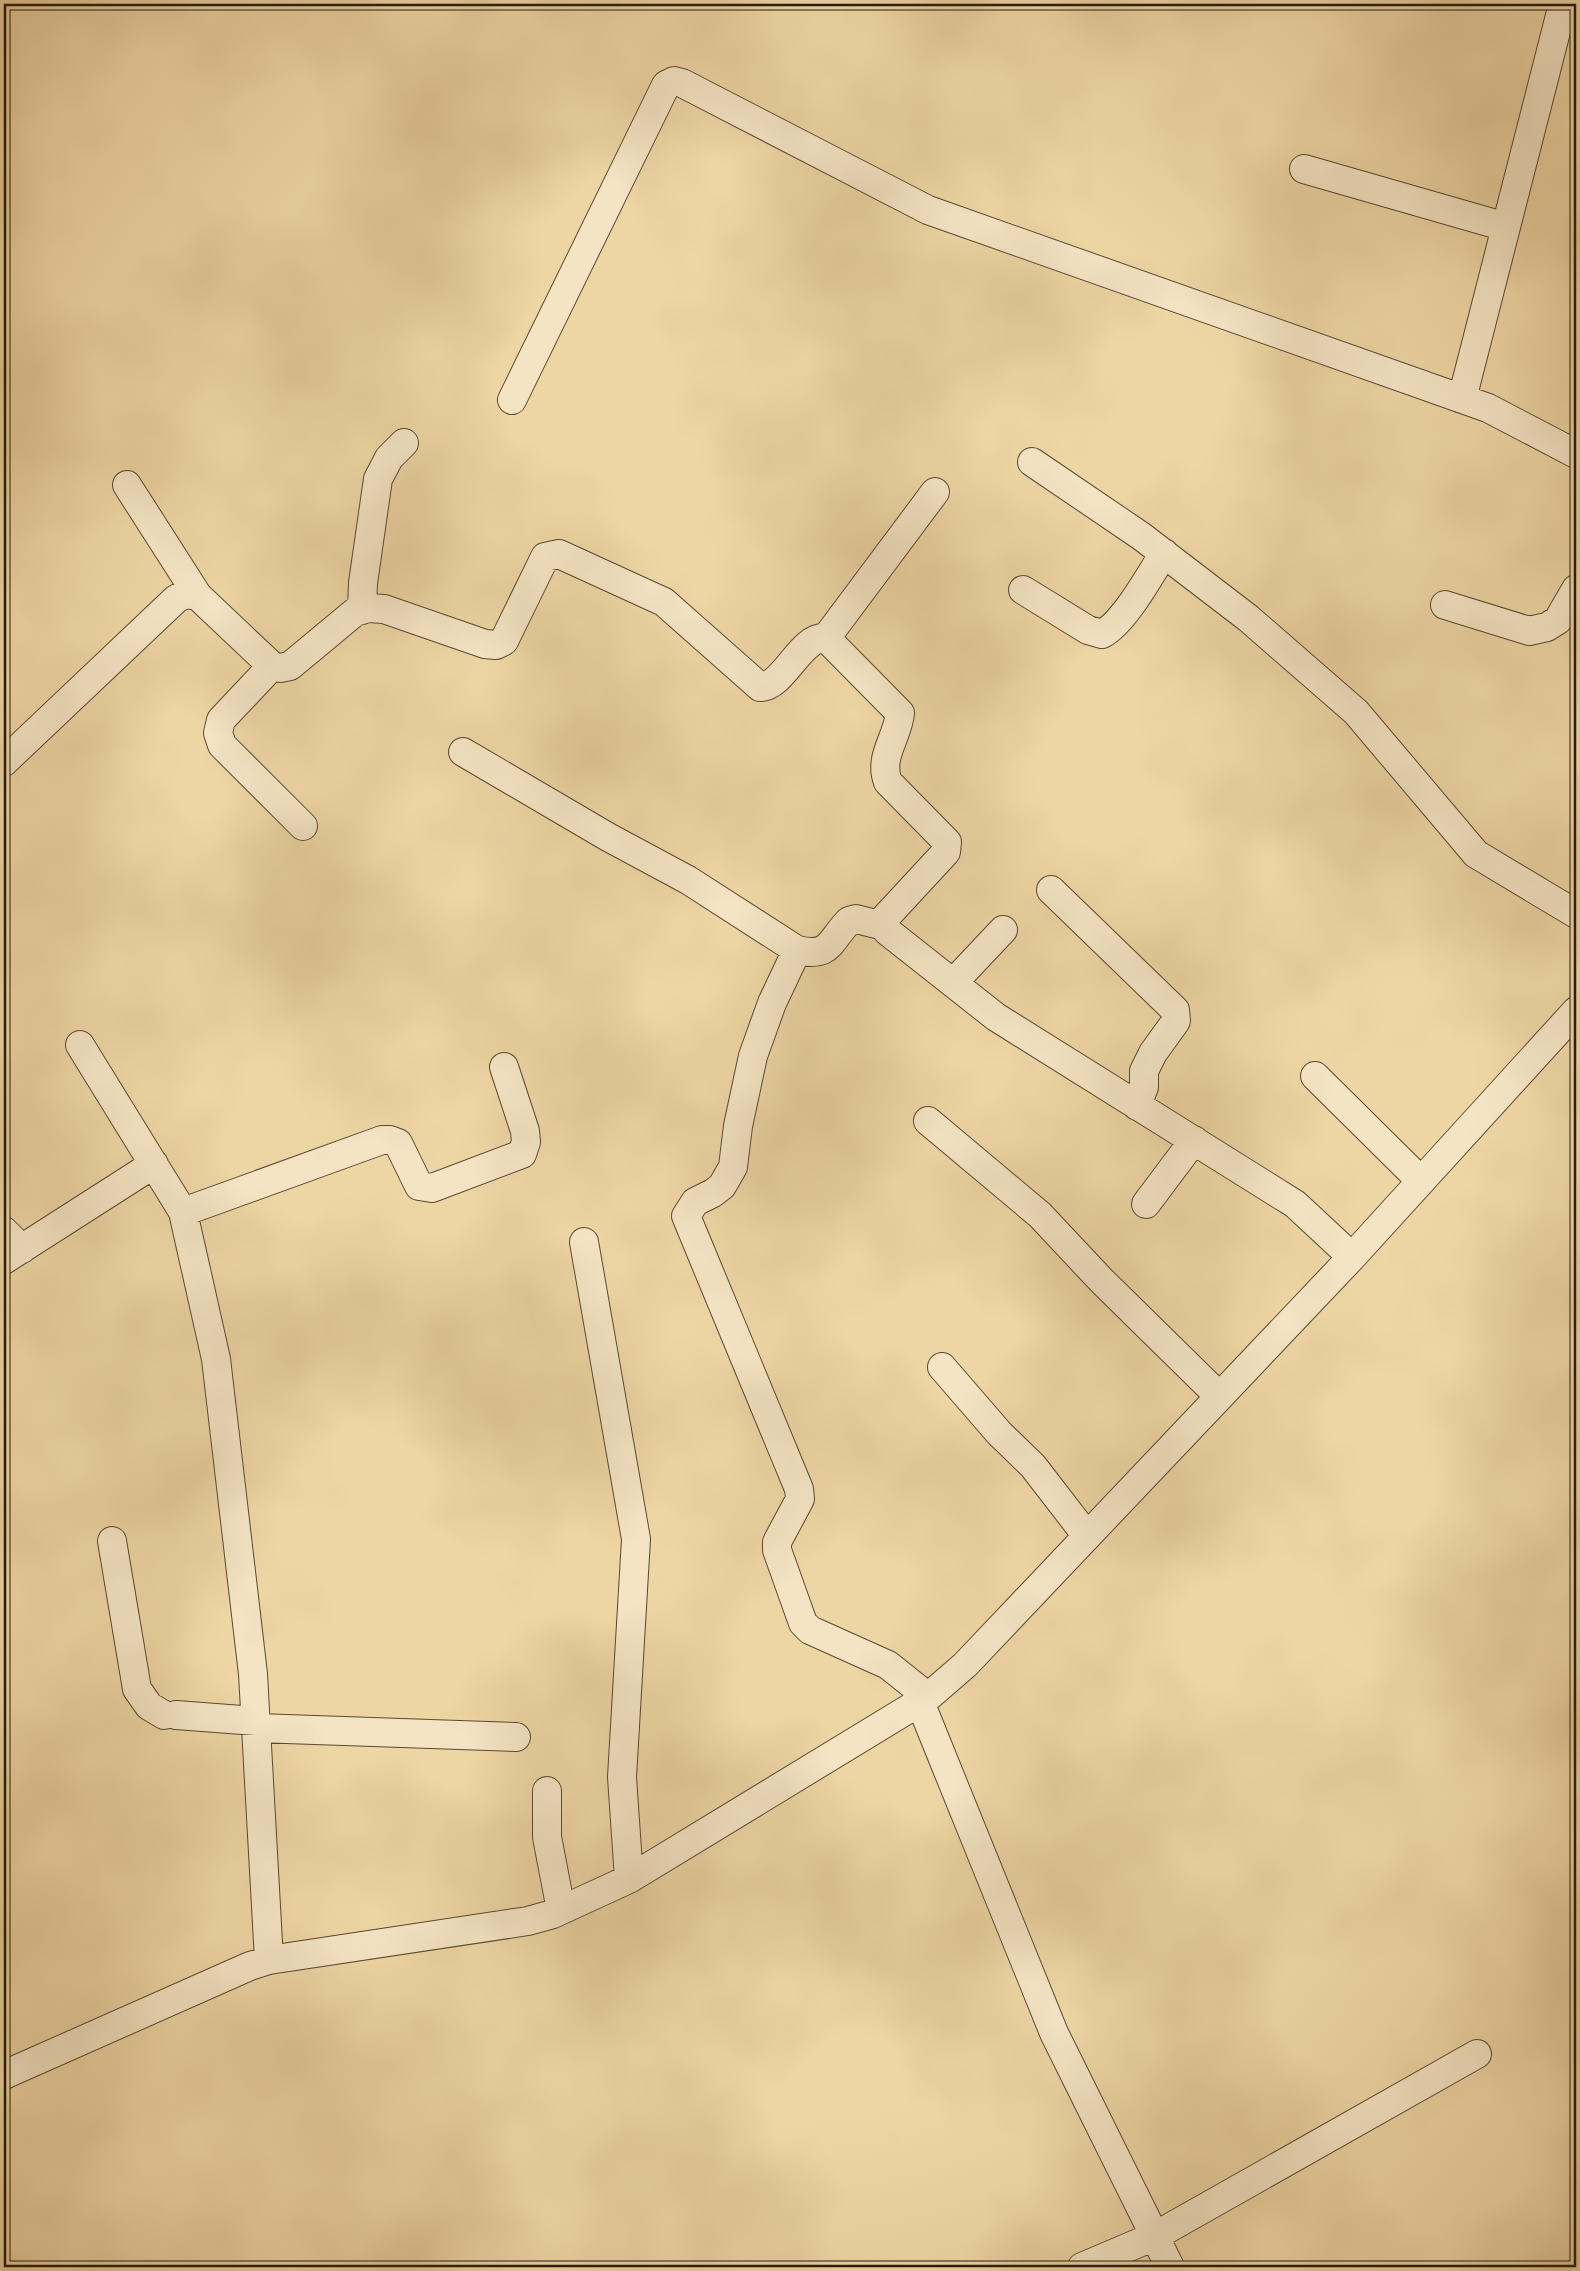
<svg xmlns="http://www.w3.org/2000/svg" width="1580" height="2271" viewBox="0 0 1580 2271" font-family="'Libre Bodoni',serif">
<rect width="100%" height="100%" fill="#eed5a4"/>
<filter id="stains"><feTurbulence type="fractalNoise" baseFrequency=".004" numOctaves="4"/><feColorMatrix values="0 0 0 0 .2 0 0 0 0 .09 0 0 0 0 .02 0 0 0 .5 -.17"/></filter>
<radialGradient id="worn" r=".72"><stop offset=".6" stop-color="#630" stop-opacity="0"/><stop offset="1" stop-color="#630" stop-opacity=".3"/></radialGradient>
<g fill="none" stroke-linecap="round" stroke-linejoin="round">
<g stroke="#584930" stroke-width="30">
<path id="minor" d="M 1304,169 L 1506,227
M 1462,399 L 1563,4
M 512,400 L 666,85 L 674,81 L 682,83 L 928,210 L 1488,408 L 1576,454
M 1032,462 L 1141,536 L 1248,618 L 1356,712 L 1476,854 L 1576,914
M 127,485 L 198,596
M 1023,590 L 1088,630 L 1102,634 C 1124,623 1150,575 1164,553
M 1445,605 L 1529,631 L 1547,627 L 1558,620 L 1576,589
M 362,610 L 363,583 L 378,479 L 389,458 L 404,443
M 826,638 L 935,492
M 272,666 L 221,720 L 218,733 L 222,745 L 303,826
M 463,752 L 608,837 L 688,880 L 797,950 C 831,958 829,941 849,921 L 856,919 L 884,926
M 4,762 L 176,599 L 185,594 L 198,596 L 272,666 L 280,668 L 290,666 L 355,612 L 368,608 L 384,609 L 485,644 L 496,645 L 504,641 L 545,557 L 559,554 L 664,602 L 760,687 C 784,687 801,635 826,638 L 900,713 C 898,737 878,757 888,782 L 947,842 L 946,852 L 884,919 L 887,931 L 996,1017 L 1295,1204 L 1352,1257
M 1051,890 L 1175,1010 L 1176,1021 L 1153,1053 L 1144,1071 L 1144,1087 L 1137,1106
M 797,950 L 772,1003 L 753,1056 L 738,1126 L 733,1167 L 722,1186 L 713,1193 L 695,1202 L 686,1216 L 799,1489 L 800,1499 L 777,1542 L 777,1550 L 803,1623 L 810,1630 L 888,1665 L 928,1697
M 953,983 L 1003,930
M 80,1045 L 183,1212 L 216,1359 L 253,1674 L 269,1960
M 1315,1076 L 1421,1181
M 928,1121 L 1040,1215 L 1101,1280 L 1219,1396
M 1146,1204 L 1194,1140
M 183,1212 L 382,1140 L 390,1140 L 398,1143 L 419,1186 L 432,1188 L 522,1154 L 526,1142 L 525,1131 L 504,1067
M 4,1231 L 22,1249
M 584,1242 L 636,1539 L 622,1777 L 629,1879
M 4,1260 L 154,1164
M 942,1367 L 999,1433 L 1033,1466 L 1087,1536
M 112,1541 L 137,1689 L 149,1706 L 164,1715
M 920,1702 L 1054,2033 L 1170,2267
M 176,1715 L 256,1721
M 257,1728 L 516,1737
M 547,1791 L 547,1837 L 561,1910
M 4,2075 L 250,1966 L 269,1960 L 528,1921 L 553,1914 L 629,1879 L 928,1697 L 965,1665 L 1352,1257 L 1576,1011
M 1082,2267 L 1155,2236 L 1477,2054"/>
</g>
<use href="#minor" stroke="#f4e4c4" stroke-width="28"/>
</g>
<rect width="1580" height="2271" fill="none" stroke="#eed5a4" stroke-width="20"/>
<rect x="5" y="5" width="1570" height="2261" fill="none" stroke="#261a09" stroke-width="2.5"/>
<rect x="10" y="10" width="1560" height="2251" fill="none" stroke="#261a09"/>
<rect width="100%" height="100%" filter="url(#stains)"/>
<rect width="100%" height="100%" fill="url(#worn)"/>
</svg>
